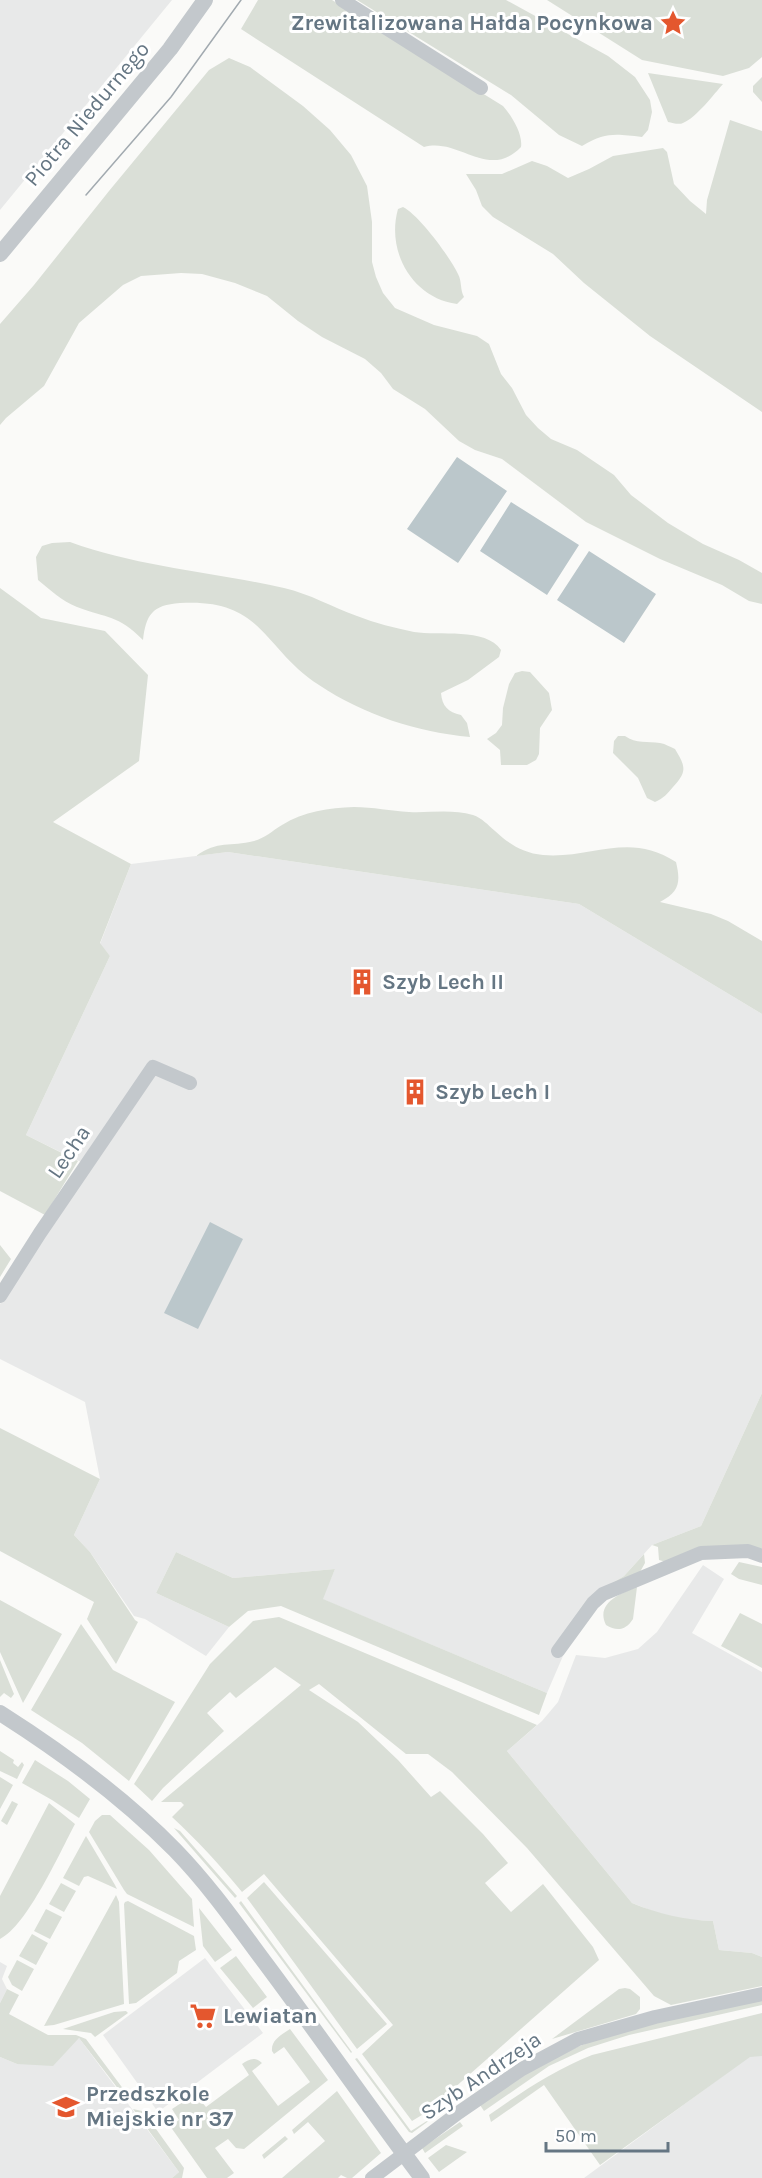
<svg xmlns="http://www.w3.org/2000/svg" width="762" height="2178" viewBox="0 0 762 2178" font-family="Karla,sans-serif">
<rect width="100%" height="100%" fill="#fafaf8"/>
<path fill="#e8e9e9" d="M 0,0 L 172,0 L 0,210 Z
M 228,852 L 579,904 L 762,1014 L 762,1393 L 701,1526 L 652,1545 L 624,1576 L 588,1598 L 547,1693 L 322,1599 L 335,1569 L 233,1578 L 176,1552 L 156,1593 L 229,1627 L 206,1656 L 145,1619 L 134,1616 L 90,1552 L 74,1535 L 100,1479 L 85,1402 L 0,1359 L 0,1304 L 87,1165 L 26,1135 L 110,956 L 100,944 L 131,864 Z
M 703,1565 L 724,1579 L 692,1633 L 762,1672 L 762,1957 L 752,1953 L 719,1950 L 713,1921 L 685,1920 L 655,1912 L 632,1903 L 507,1751 L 542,1721 L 558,1702 L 576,1655 L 605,1658 L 638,1649 L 657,1632 Z
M 205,1958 L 263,2033 L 158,2112 L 103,2035 Z
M 0,1962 L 7,1966 L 2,1979 L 7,1989 L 0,2003 Z
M 79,2038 L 179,2172 L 172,2178 L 0,2178 L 0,2057 L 17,2064 Z
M 750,2056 L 762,2056 L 762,2178 L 584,2178 Z"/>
<path fill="#dadfd7" d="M 258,0 L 332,0 L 503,106 C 512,116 523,134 521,147 C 488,181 459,137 424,147 L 241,29 Z
M 357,0 L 506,0 L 608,56 L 635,77 L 650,100 L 652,112 L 648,130 L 642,137 C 615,134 606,132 582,146 L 559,135 L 511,95 Z
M 547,0 L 762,0 L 762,57 L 749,68 L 723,76 L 642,60 Z
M 229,58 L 250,67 L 303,106 L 330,130 L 351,155 L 367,186 L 372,222 L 372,262 L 376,277 L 383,293 L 395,308 L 434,325 L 477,336 L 489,344 L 501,374 L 512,388 L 526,415 L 538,428 L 551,439 L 577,450 L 614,475 L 631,495 L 668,523 L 703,544 L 739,560 L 762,573 L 762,604 L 749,601 L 722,585 L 660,559 L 586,522 L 502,459 L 475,450 L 459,441 L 425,409 L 393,389 L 381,373 L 365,359 L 322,337 L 298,321 L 267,296 L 235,283 L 202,274 L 181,273 L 141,276 L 123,285 L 79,323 L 44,386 L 6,418 L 0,425 L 0,324 L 34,285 L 109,191 L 209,70 Z
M 648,73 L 723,84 C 714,94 696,118 683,123 C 679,125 673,123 668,122 Z
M 762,77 L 762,102 L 753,92 L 753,86 Z
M 730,120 L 762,131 L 762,412 L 650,336 L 584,283 L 553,254 L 493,217 L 482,206 L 476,190 L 466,174 L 502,174 L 532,161 L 547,166 L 568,178 L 589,169 L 613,156 L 663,148 L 667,152 L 674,184 L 690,201 L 706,214 L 707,200 Z
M 403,207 C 419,215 450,257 458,274 C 462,281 460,290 464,297 L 457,304 C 412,298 386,251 398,209 Z
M 70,542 C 139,567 213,572 284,588 C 310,594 332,607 357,616 C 375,623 395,628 414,632 C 438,636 486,627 501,650 L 499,657 L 468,680 L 441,693 C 442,706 448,712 461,715 L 467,723 L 470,737 C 417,732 364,715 319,685 C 262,648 264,598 180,603 C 152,605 146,615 143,640 C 117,614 108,619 77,607 C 62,601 50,590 38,580 L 36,557 L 42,546 L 52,543 Z
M 0,588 L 41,618 L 105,631 L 148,675 L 139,761 L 53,822 L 131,864 L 100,943 L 110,956 L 26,1135 L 78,1161 L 45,1215 L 0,1191 Z
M 522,671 L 530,672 L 549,693 L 552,710 L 540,728 L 539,754 L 536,760 L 527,765 L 501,765 L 500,750 L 487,739 L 496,733 L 502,725 L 503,708 L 509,684 L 515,673 Z
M 618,736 L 625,736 C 636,744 648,741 660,743 C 666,744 670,747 675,749 C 686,767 687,772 673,787 C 667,794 664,798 655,802 L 647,798 L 638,778 L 613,753 L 614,741 Z
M 354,807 C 373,807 391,811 409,812 C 430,813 452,809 473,815 C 482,818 488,825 495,831 C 509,844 523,853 543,855 C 592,859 629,831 676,862 C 681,883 679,892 660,902 L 711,914 L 728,921 L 762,941 L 762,1014 L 579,904 L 228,852 L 196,856 C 218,840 230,847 254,841 C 265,838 272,831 282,825 C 304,811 329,808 354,807 Z
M 0,1245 L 11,1259 L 0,1277 Z
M 762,1393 L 762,1549 C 724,1540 702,1550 666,1562 L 659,1560 L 658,1547 L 652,1545 L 701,1526 Z
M 0,1428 L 100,1479 L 74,1535 L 90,1552 L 135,1620 L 138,1622 L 116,1664 L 87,1619 L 94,1602 L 0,1551 Z
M 176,1552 L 233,1578 L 335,1569 L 323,1599 L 547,1693 L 539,1715 L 281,1606 L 248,1611 L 229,1627 L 156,1593 Z
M 644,1554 L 645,1563 L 640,1572 L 607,1589 L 553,1648 L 588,1598 L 624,1576 Z
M 739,1562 L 762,1567 L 762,1585 L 739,1579 L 731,1574 Z
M 637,1587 L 633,1619 C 626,1630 617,1632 606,1625 C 595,1603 621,1593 637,1587 Z
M 0,1600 L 62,1634 L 23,1703 L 0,1652 Z
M 740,1613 L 762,1624 L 762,1668 L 721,1646 Z
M 279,1617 L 537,1725 L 507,1751 L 632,1903 C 659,1914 684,1920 713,1921 L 719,1950 L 752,1953 L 762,1957 L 762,1986 L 671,2005 L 654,1996 L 527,1848 L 452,1772 L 428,1754 L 406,1754 L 319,1684 L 309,1690 L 358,1722 L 398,1760 L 431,1797 L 440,1791 L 483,1834 L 508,1863 L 485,1883 L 511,1912 L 543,1884 L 593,1947 L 599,1960 L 444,2097 L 440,2104 L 412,2121 L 362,2054 L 393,2025 L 264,1874 L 242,1892 C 220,1865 197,1840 172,1817 L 184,1805 L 181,1802 L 161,1802 L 301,1685 L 275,1667 L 236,1698 L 230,1692 L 207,1713 L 224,1731 L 163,1788 L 152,1801 L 134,1784 L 210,1664 L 253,1621 Z
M 81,1624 L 113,1670 L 175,1702 L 129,1781 L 82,1743 L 31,1710 Z
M 0,1660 L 14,1694 L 11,1698 L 4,1693 L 0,1697 Z
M 0,1751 L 14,1760 L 13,1763 L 18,1767 L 22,1762 L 24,1765 L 17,1779 L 0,1771 Z
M 35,1760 L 68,1781 L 90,1799 L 79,1818 L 52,1800 L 22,1783 Z
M 0,1777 L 13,1785 L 0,1809 Z
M 12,1801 L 18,1804 L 7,1825 L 1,1821 Z
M 49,1803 L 75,1824 C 60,1852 27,1926 0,1939 L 0,1896 Z
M 102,1815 L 110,1815 L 149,1850 L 192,1899 L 194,1927 L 127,1894 L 124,1890 L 89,1832 L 95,1821 Z
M 174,1828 L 180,1831 L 237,1896 L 235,1898 Z
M 86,1836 L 115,1885 L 117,1889 L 88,1876 L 84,1877 L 79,1886 L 63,1878 Z
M 264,1882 L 387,2024 L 357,2049 L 247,1898 Z
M 61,1883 L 76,1891 L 64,1912 L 49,1904 Z
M 116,1895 L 119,1902 L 124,2004 L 54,2025 L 44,2026 Z
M 128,1901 L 194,1936 L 196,1950 L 179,1961 L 177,1973 L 136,2003 L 129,2004 L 124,1904 L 125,1902 Z
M 241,1901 L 352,2052 L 351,2053 L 239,1903 Z
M 199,1908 L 232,1950 L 215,1962 L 203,1946 Z
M 46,1909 L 62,1917 L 50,1939 L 34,1931 Z
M 32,1934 L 48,1943 L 36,1965 L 19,1956 Z
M 236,1956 L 267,1997 L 253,2008 L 220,1968 Z
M 17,1960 L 34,1969 L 22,1991 L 12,1985 L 8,1977 Z
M 625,1988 L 630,1989 L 640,1997 L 640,2009 L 636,2014 L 552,2039 L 619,1989 Z
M 7,1989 L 19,1995 L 9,2014 L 48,2035 L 76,2035 L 86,2039 L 127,2094 L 126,2099 L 79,2038 L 53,2066 L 17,2064 L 0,2057 L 0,2003 Z
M 762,2000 L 762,2005 L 629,2035 L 588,2048 L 549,2066 L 484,2111 L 480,2105 C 508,2086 535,2066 566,2052 C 627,2024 697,2014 762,2000 Z
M 126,2011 L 128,2013 L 95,2037 L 91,2033 L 63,2029 L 114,2012 Z
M 762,2013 L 762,2056 L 750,2057 L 600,2165 L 544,2085 L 491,2122 L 489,2115 C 522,2092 554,2070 592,2055 Z
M 290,2029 L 328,2080 L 244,2149 L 236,2148 L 228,2139 L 215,2148 L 234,2173 L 227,2178 L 207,2178 L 170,2126 L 179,2120 L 172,2109 L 195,2094 L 206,2107 L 249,2075 L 242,2064 C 249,2059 255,2056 262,2063 L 252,2071 L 278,2106 L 310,2082 L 284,2047 L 274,2054 L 272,2051 C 271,2040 281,2035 290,2029 Z
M 357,2058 L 411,2131 L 441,2112 L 412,2133 L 409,2132 L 355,2059 Z
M 337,2091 L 381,2153 L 352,2178 L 347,2178 L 341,2175 L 338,2178 L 282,2178 L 325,2141 L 308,2122 L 294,2134 L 292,2130 Z
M 133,2109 L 142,2111 L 146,2115 L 184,2168 L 182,2178 L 172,2178 L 179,2172 Z
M 460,2122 L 463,2126 L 425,2153 L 422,2148 Z
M 285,2136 L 288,2139 L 264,2159 L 262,2155 Z
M 446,2145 L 467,2152 L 439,2172 L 428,2158 Z"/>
<path fill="#bbc7cb" d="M 457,457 L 507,491 L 458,563 L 407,529 Z
M 511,502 L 579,545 L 547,595 L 480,551 Z
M 589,551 L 656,594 L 624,643 L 557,600 Z
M 210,1222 L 243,1239 L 198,1329 L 164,1313 Z"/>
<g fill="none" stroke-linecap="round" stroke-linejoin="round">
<path stroke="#c3c8cc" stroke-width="14" d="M 342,0 L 481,88
M 0,1296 L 40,1233 L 153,1067 L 190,1083
M 558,1651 L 593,1603 L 603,1594 L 701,1553 L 748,1551 L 762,1556
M 372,2178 L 458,2113 L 522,2069 L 578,2039 L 655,2017 L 762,1994"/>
<path stroke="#c3c8cc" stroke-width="16" d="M 0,254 L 170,49 L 205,0
M 0,1713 C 63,1753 123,1797 175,1850 C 209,1885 237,1925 266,1964 C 319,2035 369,2107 422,2178"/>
<path stroke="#a2aab0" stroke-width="1.5" d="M 86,195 L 171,97 L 241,0"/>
</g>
<defs>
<g id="sight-bare" transform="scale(2.07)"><path d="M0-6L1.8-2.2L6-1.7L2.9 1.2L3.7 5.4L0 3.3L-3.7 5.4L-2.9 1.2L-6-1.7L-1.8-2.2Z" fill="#e4572e" stroke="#fff" stroke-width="2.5" paint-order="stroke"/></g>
<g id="building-bare" transform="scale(2.07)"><path d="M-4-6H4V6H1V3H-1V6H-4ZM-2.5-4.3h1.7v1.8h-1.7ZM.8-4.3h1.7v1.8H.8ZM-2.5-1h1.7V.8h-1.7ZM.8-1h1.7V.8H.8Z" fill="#e4572e" stroke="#fff" stroke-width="2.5" paint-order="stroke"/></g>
<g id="supermarket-bare" transform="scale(2.07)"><path d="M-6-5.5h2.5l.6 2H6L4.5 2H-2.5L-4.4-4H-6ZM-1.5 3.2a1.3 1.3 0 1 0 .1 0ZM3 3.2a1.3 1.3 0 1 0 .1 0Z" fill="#e4572e" stroke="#fff" stroke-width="2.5" paint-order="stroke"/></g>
<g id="school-bare" transform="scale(2.07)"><path d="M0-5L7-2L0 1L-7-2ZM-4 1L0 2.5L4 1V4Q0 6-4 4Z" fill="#e4572e" stroke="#fff" stroke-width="2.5" paint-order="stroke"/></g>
</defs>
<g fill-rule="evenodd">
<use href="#sight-bare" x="673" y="23"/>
<use href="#building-bare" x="362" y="982"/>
<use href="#building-bare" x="415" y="1092"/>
<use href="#supermarket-bare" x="203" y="2016"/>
<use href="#school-bare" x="66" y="2107"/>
</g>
<g text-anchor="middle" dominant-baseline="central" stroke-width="6" stroke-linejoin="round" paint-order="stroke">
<g font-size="22" font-weight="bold" fill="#657683" stroke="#fff" text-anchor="start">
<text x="653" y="23" text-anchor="end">Zrewitalizowana Hałda Pocynkowa</text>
<text x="382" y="982">Szyb Lech II</text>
<text x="435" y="1092">Szyb Lech I</text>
<text x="223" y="2016">Lewiatan</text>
<text x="86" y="2094">Przedszkole<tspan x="86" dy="25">Miejskie nr 37</tspan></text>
</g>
<g font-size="22" fill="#657683" stroke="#fff">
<text transform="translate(87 114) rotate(-50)">Piotra Niedurnego</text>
<text transform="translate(69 1152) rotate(-56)">Lecha</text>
<text transform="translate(481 2076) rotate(-34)">Szyb Andrzeja</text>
</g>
</g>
<path d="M546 2142v9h122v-9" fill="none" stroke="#657683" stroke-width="3"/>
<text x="555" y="2142" font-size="18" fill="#657683" stroke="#ffffff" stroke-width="4.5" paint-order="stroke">50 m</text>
</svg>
